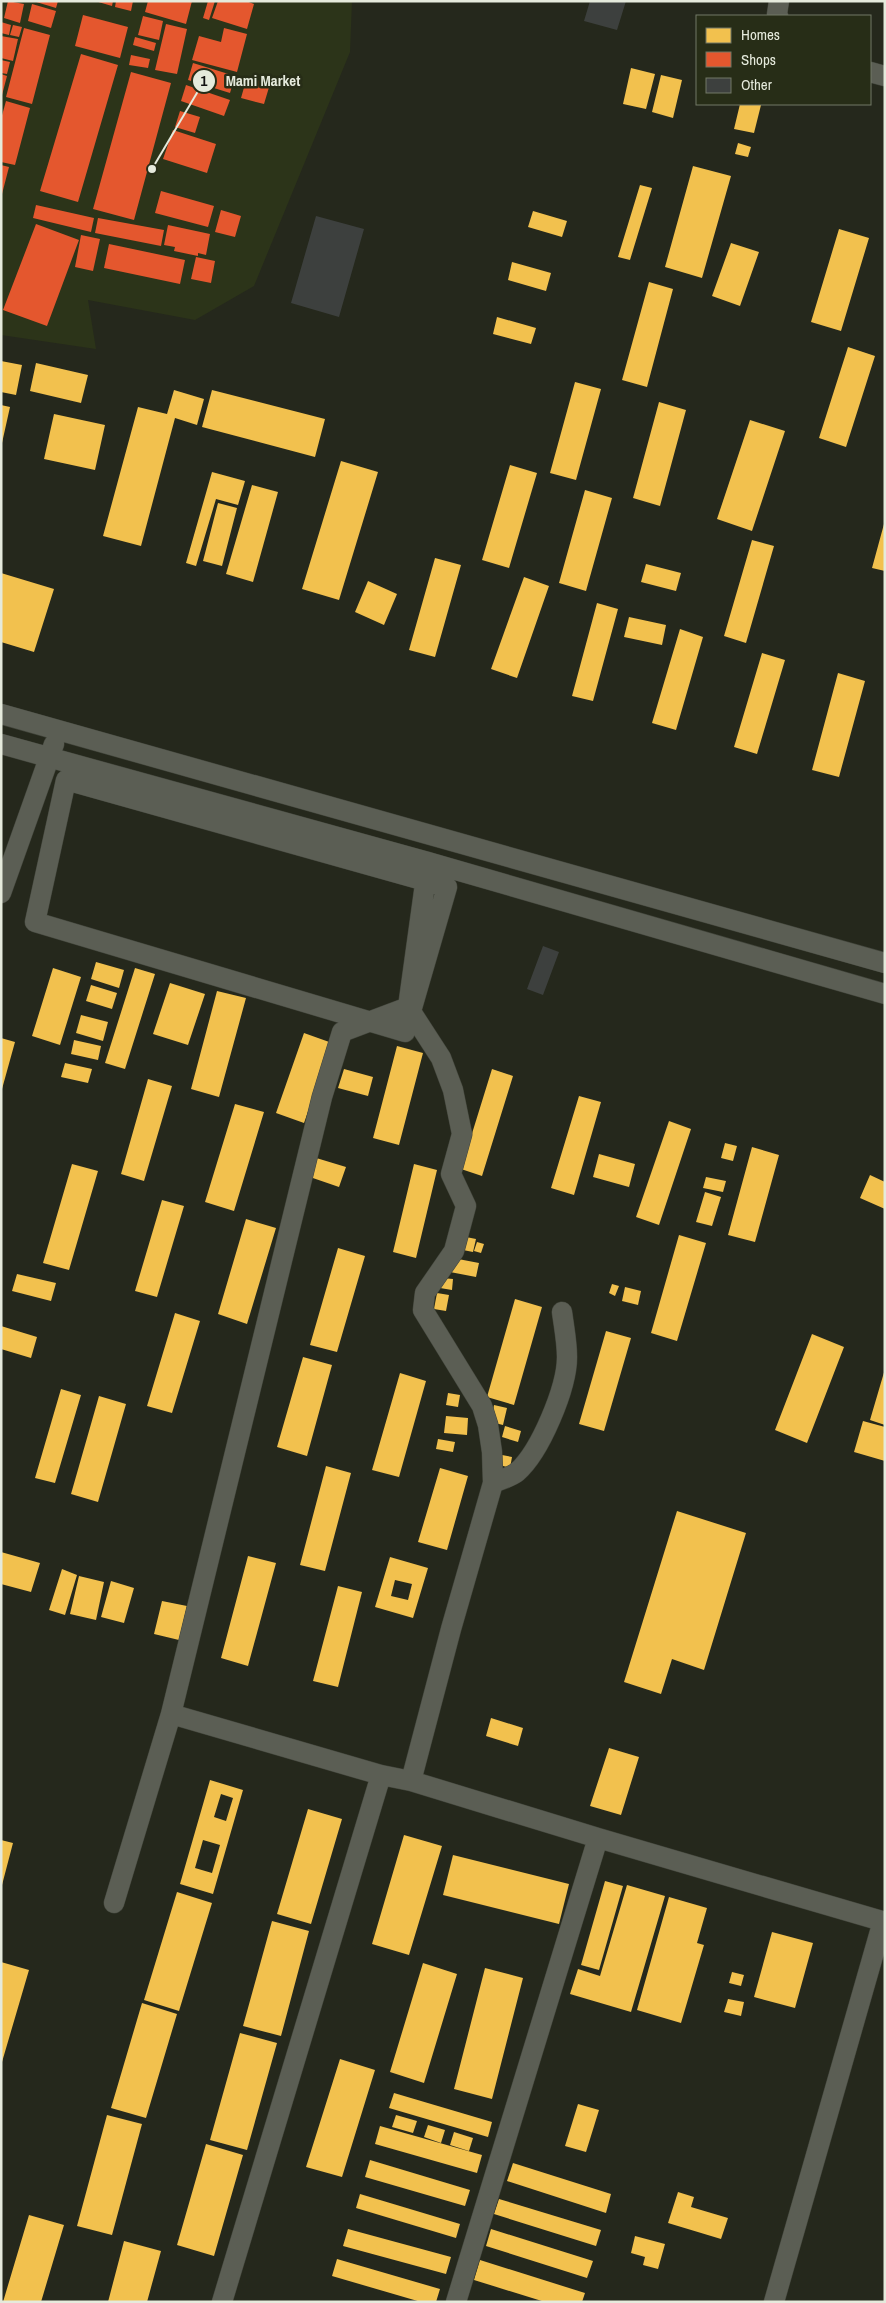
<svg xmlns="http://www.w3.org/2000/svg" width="886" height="2303" viewBox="0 0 886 2303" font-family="'Archivo Narrow',sans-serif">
<rect width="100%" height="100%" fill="#25281c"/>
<path fill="#2c3419" d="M 1,1 L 352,1 L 350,52 L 254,286 L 195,320 L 88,300 L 96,349 L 1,335 Z"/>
<path fill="#f2c14e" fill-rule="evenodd" d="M 631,68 L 655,74 L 646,109 L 623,104 Z
M 661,75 L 682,80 L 673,118 L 652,112 Z
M 740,104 L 761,105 L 754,133 L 734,129 Z
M 738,143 L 751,147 L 748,157 L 735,154 Z
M 693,166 L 731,176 L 702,278 L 665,267 Z
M 640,185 L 652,188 L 630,260 L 618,257 Z
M 533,211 L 567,221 L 562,237 L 528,227 Z
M 839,229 L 869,238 L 841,331 L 811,322 Z
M 731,243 L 759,252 L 740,306 L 712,296 Z
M 512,262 L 551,273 L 546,291 L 508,280 Z
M 649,282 L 673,289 L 647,387 L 622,380 Z
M 497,317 L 536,328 L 531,344 L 493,334 Z
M 848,347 L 875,356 L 846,447 L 819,438 Z
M 1,361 L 22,365 L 16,395 L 1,392 Z
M 36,363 L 88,375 L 81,403 L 30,391 Z
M 575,382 L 601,389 L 576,480 L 550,473 Z
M 174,390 L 204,399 L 197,425 L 175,418 L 141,546 L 103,536 L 138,407 L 167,414 Z
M 212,390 L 325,419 L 315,457 L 202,427 Z
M 659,402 L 686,410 L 660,506 L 633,498 Z
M 1,405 L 10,407 L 2,443 L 1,443 Z
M 54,414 L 105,425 L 95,470 L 44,459 Z
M 750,420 L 785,431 L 752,531 L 717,519 Z
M 341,461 L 378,472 L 339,600 L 302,589 Z
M 510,465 L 537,473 L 509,568 L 482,560 Z
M 212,472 L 245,481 L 238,505 L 216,499 L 196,566 L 186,563 Z
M 252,485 L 278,492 L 253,582 L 226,574 Z
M 585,490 L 612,498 L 586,591 L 559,583 Z
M 218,503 L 237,508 L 222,566 L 203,561 Z
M 884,524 L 885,524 L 885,571 L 872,568 Z
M 752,540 L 774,546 L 746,643 L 724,636 Z
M 435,558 L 461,565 L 435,657 L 409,650 Z
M 646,564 L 681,573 L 676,591 L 641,582 Z
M 1,573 L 54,589 L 34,652 L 1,642 Z
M 524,577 L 549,586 L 517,678 L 491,669 Z
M 368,581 L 397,594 L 384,625 L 355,612 Z
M 597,603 L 618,609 L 593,701 L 572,696 Z
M 629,617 L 666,625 L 662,645 L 624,637 Z
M 680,629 L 703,637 L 676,730 L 652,723 Z
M 762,653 L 785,660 L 757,754 L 734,747 Z
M 838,673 L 865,681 L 839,777 L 812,770 Z
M 96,962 L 124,970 L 119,988 L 91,979 Z
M 53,968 L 81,977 L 60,1045 L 32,1036 Z
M 135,968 L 155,974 L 125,1069 L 105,1063 Z
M 170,983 L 205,994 L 188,1045 L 153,1034 Z
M 91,985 L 117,993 L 112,1009 L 86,1001 Z
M 217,991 L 246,998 L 219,1097 L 191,1089 Z
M 81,1015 L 108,1022 L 103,1041 L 76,1033 Z
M 304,1033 L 332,1043 L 304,1123 L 276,1113 Z
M 1,1038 L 15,1042 L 2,1089 L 1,1088 Z
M 74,1040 L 101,1046 L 98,1060 L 71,1054 Z
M 397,1046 L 423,1053 L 399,1145 L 373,1138 Z
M 65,1063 L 92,1069 L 88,1083 L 61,1077 Z
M 344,1069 L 373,1077 L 368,1096 L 338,1088 Z
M 492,1069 L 513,1076 L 482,1176 L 461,1169 Z
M 148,1079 L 172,1086 L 144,1181 L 121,1174 Z
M 579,1096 L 601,1102 L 574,1195 L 551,1188 Z
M 235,1104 L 264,1112 L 234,1211 L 205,1202 Z
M 669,1121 L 691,1129 L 659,1225 L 636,1217 Z
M 725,1143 L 737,1146 L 733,1161 L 721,1158 Z
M 752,1147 L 779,1155 L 755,1242 L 728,1235 Z
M 599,1154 L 635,1164 L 629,1187 L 593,1177 Z
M 313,1157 L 346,1167 L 339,1187 L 307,1176 Z
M 72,1164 L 98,1171 L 69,1270 L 43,1263 Z
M 414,1164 L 437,1170 L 416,1258 L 393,1252 Z
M 870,1175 L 885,1182 L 885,1209 L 860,1198 Z
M 706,1177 L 726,1181 L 723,1192 L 703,1188 Z
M 705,1192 L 721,1197 L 712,1226 L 696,1222 Z
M 162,1200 L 184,1206 L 157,1297 L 135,1291 Z
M 246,1219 L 276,1228 L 247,1324 L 218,1314 Z
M 679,1235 L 706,1243 L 677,1341 L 651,1333 Z
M 466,1237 L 476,1239 L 473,1252 L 463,1250 Z
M 477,1242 L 484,1244 L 481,1253 L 474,1251 Z
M 338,1248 L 365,1256 L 337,1352 L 310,1345 Z
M 453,1258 L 479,1263 L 476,1277 L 450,1272 Z
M 17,1274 L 56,1283 L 51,1301 L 12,1291 Z
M 442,1278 L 453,1279 L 452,1290 L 440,1288 Z
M 612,1284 L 619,1286 L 615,1296 L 609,1293 Z
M 625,1287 L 641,1291 L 638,1305 L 622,1301 Z
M 437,1293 L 449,1295 L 446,1311 L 434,1309 Z
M 515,1299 L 542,1307 L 514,1405 L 487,1397 Z
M 175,1313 L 200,1321 L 172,1413 L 147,1406 Z
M 1,1326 L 37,1337 L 31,1358 L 1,1349 Z
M 606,1331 L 631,1338 L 604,1431 L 579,1424 Z
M 812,1334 L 844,1347 L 807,1443 L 775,1430 Z
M 303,1357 L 332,1365 L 307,1456 L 277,1447 Z
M 885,1369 L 885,1425 L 870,1420 Z
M 400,1373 L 426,1381 L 399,1477 L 372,1470 Z
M 61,1389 L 81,1395 L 55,1483 L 35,1478 Z
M 448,1393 L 460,1395 L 458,1407 L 446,1405 Z
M 99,1396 L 126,1404 L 98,1502 L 71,1494 Z
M 494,1405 L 507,1408 L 503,1425 L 491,1422 Z
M 446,1416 L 468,1418 L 467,1435 L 444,1433 Z
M 863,1421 L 885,1427 L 885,1461 L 854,1452 Z
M 505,1426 L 521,1431 L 518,1442 L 502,1437 Z
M 438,1439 L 455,1442 L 453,1452 L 436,1449 Z
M 502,1455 L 512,1457 L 510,1468 L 500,1465 Z
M 326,1466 L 351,1473 L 325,1571 L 300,1565 Z
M 440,1468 L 468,1476 L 447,1550 L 418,1542 Z
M 677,1511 L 746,1533 L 704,1670 L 672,1659 L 661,1694 L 624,1682 Z
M 1,1552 L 40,1563 L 31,1592 L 1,1584 Z
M 248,1556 L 276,1563 L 248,1666 L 221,1658 Z
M 390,1557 L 428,1568 L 413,1618 L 375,1607 ZM 395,1580 L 412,1584 L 408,1600 L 391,1596 Z
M 62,1569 L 77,1575 L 65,1615 L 49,1610 Z
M 79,1576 L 104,1582 L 96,1620 L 70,1614 Z
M 111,1581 L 134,1588 L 124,1623 L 101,1617 Z
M 338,1586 L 362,1592 L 338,1687 L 313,1681 Z
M 162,1601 L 187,1606 L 179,1640 L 154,1634 Z
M 491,1718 L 523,1728 L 518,1746 L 486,1736 Z
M 609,1748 L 639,1757 L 621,1815 L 590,1806 Z
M 210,1780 L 243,1790 L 213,1894 L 180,1884 ZM 221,1794 L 233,1798 L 226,1821 L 214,1817 ZM 203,1840 L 220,1845 L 212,1873 L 195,1868 Z
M 308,1809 L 342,1819 L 311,1924 L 277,1914 Z
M 404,1835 L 442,1846 L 409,1955 L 372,1944 Z
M 1,1840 L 13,1843 L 2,1885 L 1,1885 Z
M 453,1855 L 569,1884 L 559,1924 L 443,1895 Z
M 605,1881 L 623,1886 L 599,1970 L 581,1965 Z
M 627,1885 L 665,1896 L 631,2012 L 570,1994 L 578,1969 L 600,1976 Z
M 177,1892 L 212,1903 L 179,2011 L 144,2000 Z
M 669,1897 L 707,1908 L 697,1943 L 704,1945 L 681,2023 L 637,2010 Z
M 272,1921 L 309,1931 L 281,2036 L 243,2026 Z
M 772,1932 L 813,1943 L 795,2008 L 754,1997 Z
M 1,1962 L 29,1970 L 2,2062 L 1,2062 Z
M 423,1963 L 457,1974 L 424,2083 L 390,2072 Z
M 485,1968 L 523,1978 L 492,2099 L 454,2089 Z
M 732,1972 L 744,1975 L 741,1986 L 729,1983 Z
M 728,1999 L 744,2002 L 741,2016 L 724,2012 Z
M 142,2003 L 177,2014 L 146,2118 L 111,2108 Z
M 240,2033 L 277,2043 L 247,2150 L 210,2140 Z
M 340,2059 L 375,2070 L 342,2177 L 306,2167 Z
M 394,2093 L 492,2122 L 488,2137 L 389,2108 Z
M 578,2104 L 599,2110 L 586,2152 L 565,2146 Z
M 107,2115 L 142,2124 L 112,2235 L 77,2226 Z
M 396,2115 L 417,2121 L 413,2133 L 392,2127 Z
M 428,2125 L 445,2130 L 441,2143 L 424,2137 Z
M 380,2126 L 482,2155 L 477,2173 L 375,2144 Z
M 454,2132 L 473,2138 L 469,2151 L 450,2145 Z
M 206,2144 L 243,2155 L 214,2256 L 177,2245 Z
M 370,2160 L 470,2190 L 465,2206 L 365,2177 Z
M 513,2163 L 611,2194 L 606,2213 L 507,2181 Z
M 678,2192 L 694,2197 L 691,2207 L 728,2218 L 721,2239 L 668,2223 Z
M 360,2194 L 460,2224 L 456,2238 L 356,2208 Z
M 499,2199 L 601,2230 L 596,2246 L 494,2214 Z
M 29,2215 L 64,2225 L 41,2302 L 3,2302 Z
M 348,2229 L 451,2257 L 446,2274 L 343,2246 Z
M 491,2229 L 593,2261 L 587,2278 L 486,2246 Z
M 635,2236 L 665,2244 L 658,2269 L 643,2265 L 645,2257 L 631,2253 Z
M 124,2241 L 161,2251 L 147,2302 L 108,2302 Z
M 337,2259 L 440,2289 L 436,2302 L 421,2302 L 332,2276 Z
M 480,2260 L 585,2293 L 582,2302 L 545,2302 L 474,2280 Z"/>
<path fill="#e4572e" d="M 8,1 L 24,4 L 20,23 L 4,18 Z
M 33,1 L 58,1 L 56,8 Z
M 95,1 L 113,1 L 112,6 Z
M 116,1 L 133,1 L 131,11 L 115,7 Z
M 148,1 L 192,1 L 186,24 L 145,12 Z
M 208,1 L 215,1 L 209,20 L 203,18 Z
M 218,1 L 246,1 L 254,4 L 247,29 L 212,18 Z
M 32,4 L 56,11 L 51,28 L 28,21 Z
M 83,15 L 128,27 L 120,58 L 75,46 Z
M 143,16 L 163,21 L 159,40 L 138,35 Z
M 1,22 L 11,25 L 9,35 L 1,33 Z
M 166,24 L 187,29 L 177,74 L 155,70 Z
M 13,25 L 22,27 L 19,37 L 10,35 Z
M 24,28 L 50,35 L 32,104 L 6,97 Z
M 224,28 L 247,34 L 237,72 L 192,60 L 199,36 L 221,42 Z
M 1,36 L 18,39 L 13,61 L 1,58 Z
M 135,37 L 156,43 L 154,51 L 133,45 Z
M 81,54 L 118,65 L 78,202 L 40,191 Z
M 131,55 L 150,59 L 148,68 L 129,65 Z
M 1,60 L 10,62 L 7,74 L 1,73 Z
M 193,63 L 235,76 L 230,93 L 188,80 Z
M 131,72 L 171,83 L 134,220 L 93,209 Z
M 1,74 L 7,76 L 2,95 L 1,94 Z
M 247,77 L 270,84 L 264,104 L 241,98 Z
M 186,85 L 230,100 L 224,116 L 181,101 Z
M 6,101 L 30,108 L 15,165 L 1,162 L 1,119 Z
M 180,111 L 200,117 L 195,133 L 175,127 Z
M 173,130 L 216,144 L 207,173 L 163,159 Z
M 1,165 L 9,167 L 2,194 L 1,194 Z
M 161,191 L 214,206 L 208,227 L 155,213 Z
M 36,205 L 94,218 L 91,232 L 33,218 Z
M 221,210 L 241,216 L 235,237 L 215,232 Z
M 98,218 L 164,230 L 161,246 L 95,233 Z
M 36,224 L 79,240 L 47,326 L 3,310 Z
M 168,225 L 210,234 L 206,255 L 198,253 L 198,256 L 174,251 L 175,247 L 164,245 Z
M 81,235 L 100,239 L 93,271 L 75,267 Z
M 109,244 L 185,260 L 180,284 L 104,268 Z
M 196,257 L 215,261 L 211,283 L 191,279 Z"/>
<path fill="#3d403e" d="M 590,1 L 626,1 L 617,30 L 584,21 Z
M 316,216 L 364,229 L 339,317 L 291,303 Z
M 543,946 L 559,952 L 543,995 L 527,989 Z"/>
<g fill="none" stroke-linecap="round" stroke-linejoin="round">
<g stroke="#41443a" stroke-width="21">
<path id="minor" d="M 778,16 L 777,14 L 779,1
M 870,72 L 885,76
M 1,714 L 885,963
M 1,744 L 428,862 L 885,994
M 66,780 L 447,887 L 405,1032 L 35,922 Z
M 1,893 L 54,744
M 408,1007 L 441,1058 L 453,1090 L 462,1134 L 451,1174 L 466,1206 L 454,1251 L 425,1293 L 423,1310 L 482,1406 L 488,1425 L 492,1452 L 493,1483 L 451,1629 L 411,1781
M 493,1483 C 500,1480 511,1477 517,1472 C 540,1452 567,1388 567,1357 C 567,1342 564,1327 562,1312
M 171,1714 L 381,1775 L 411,1781 L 598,1838 L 885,1922
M 114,1903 L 171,1714 L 322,1097 L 342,1032 L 408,1007 L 428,862
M 222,2302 L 381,1775
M 456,2302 L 598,1838
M 774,2302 L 883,1921"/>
</g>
<use href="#minor" stroke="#5b5e54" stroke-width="20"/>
</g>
<path fill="none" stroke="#e5eadc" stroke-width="2" d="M152 169L204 81"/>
<g fill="#e5eadc" stroke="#272d17" stroke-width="2">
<circle cx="152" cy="169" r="5"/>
<circle cx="204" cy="81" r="12"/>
</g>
<g font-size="15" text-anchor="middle" font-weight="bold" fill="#111">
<text x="204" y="86">1</text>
</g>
<g font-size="15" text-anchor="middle" font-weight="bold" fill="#e5eadc" stroke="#272d17" stroke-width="5" stroke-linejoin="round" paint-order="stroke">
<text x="263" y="86">Mami Market</text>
</g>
<rect width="886" height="2303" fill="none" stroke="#e5eadc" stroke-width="5"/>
<rect x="696" y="15" width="175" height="90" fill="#272d17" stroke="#737966"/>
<rect x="706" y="28" width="25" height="15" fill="#f2c14e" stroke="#737966"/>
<text x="741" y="40" font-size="15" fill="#e5eadc">Homes</text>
<rect x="706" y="52" width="25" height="15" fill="#e4572e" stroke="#737966"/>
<text x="741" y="65" font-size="15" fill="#e5eadc">Shops</text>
<rect x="706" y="78" width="25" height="15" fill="#3d403e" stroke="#737966"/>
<text x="741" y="90" font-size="15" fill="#e5eadc">Other</text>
</svg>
